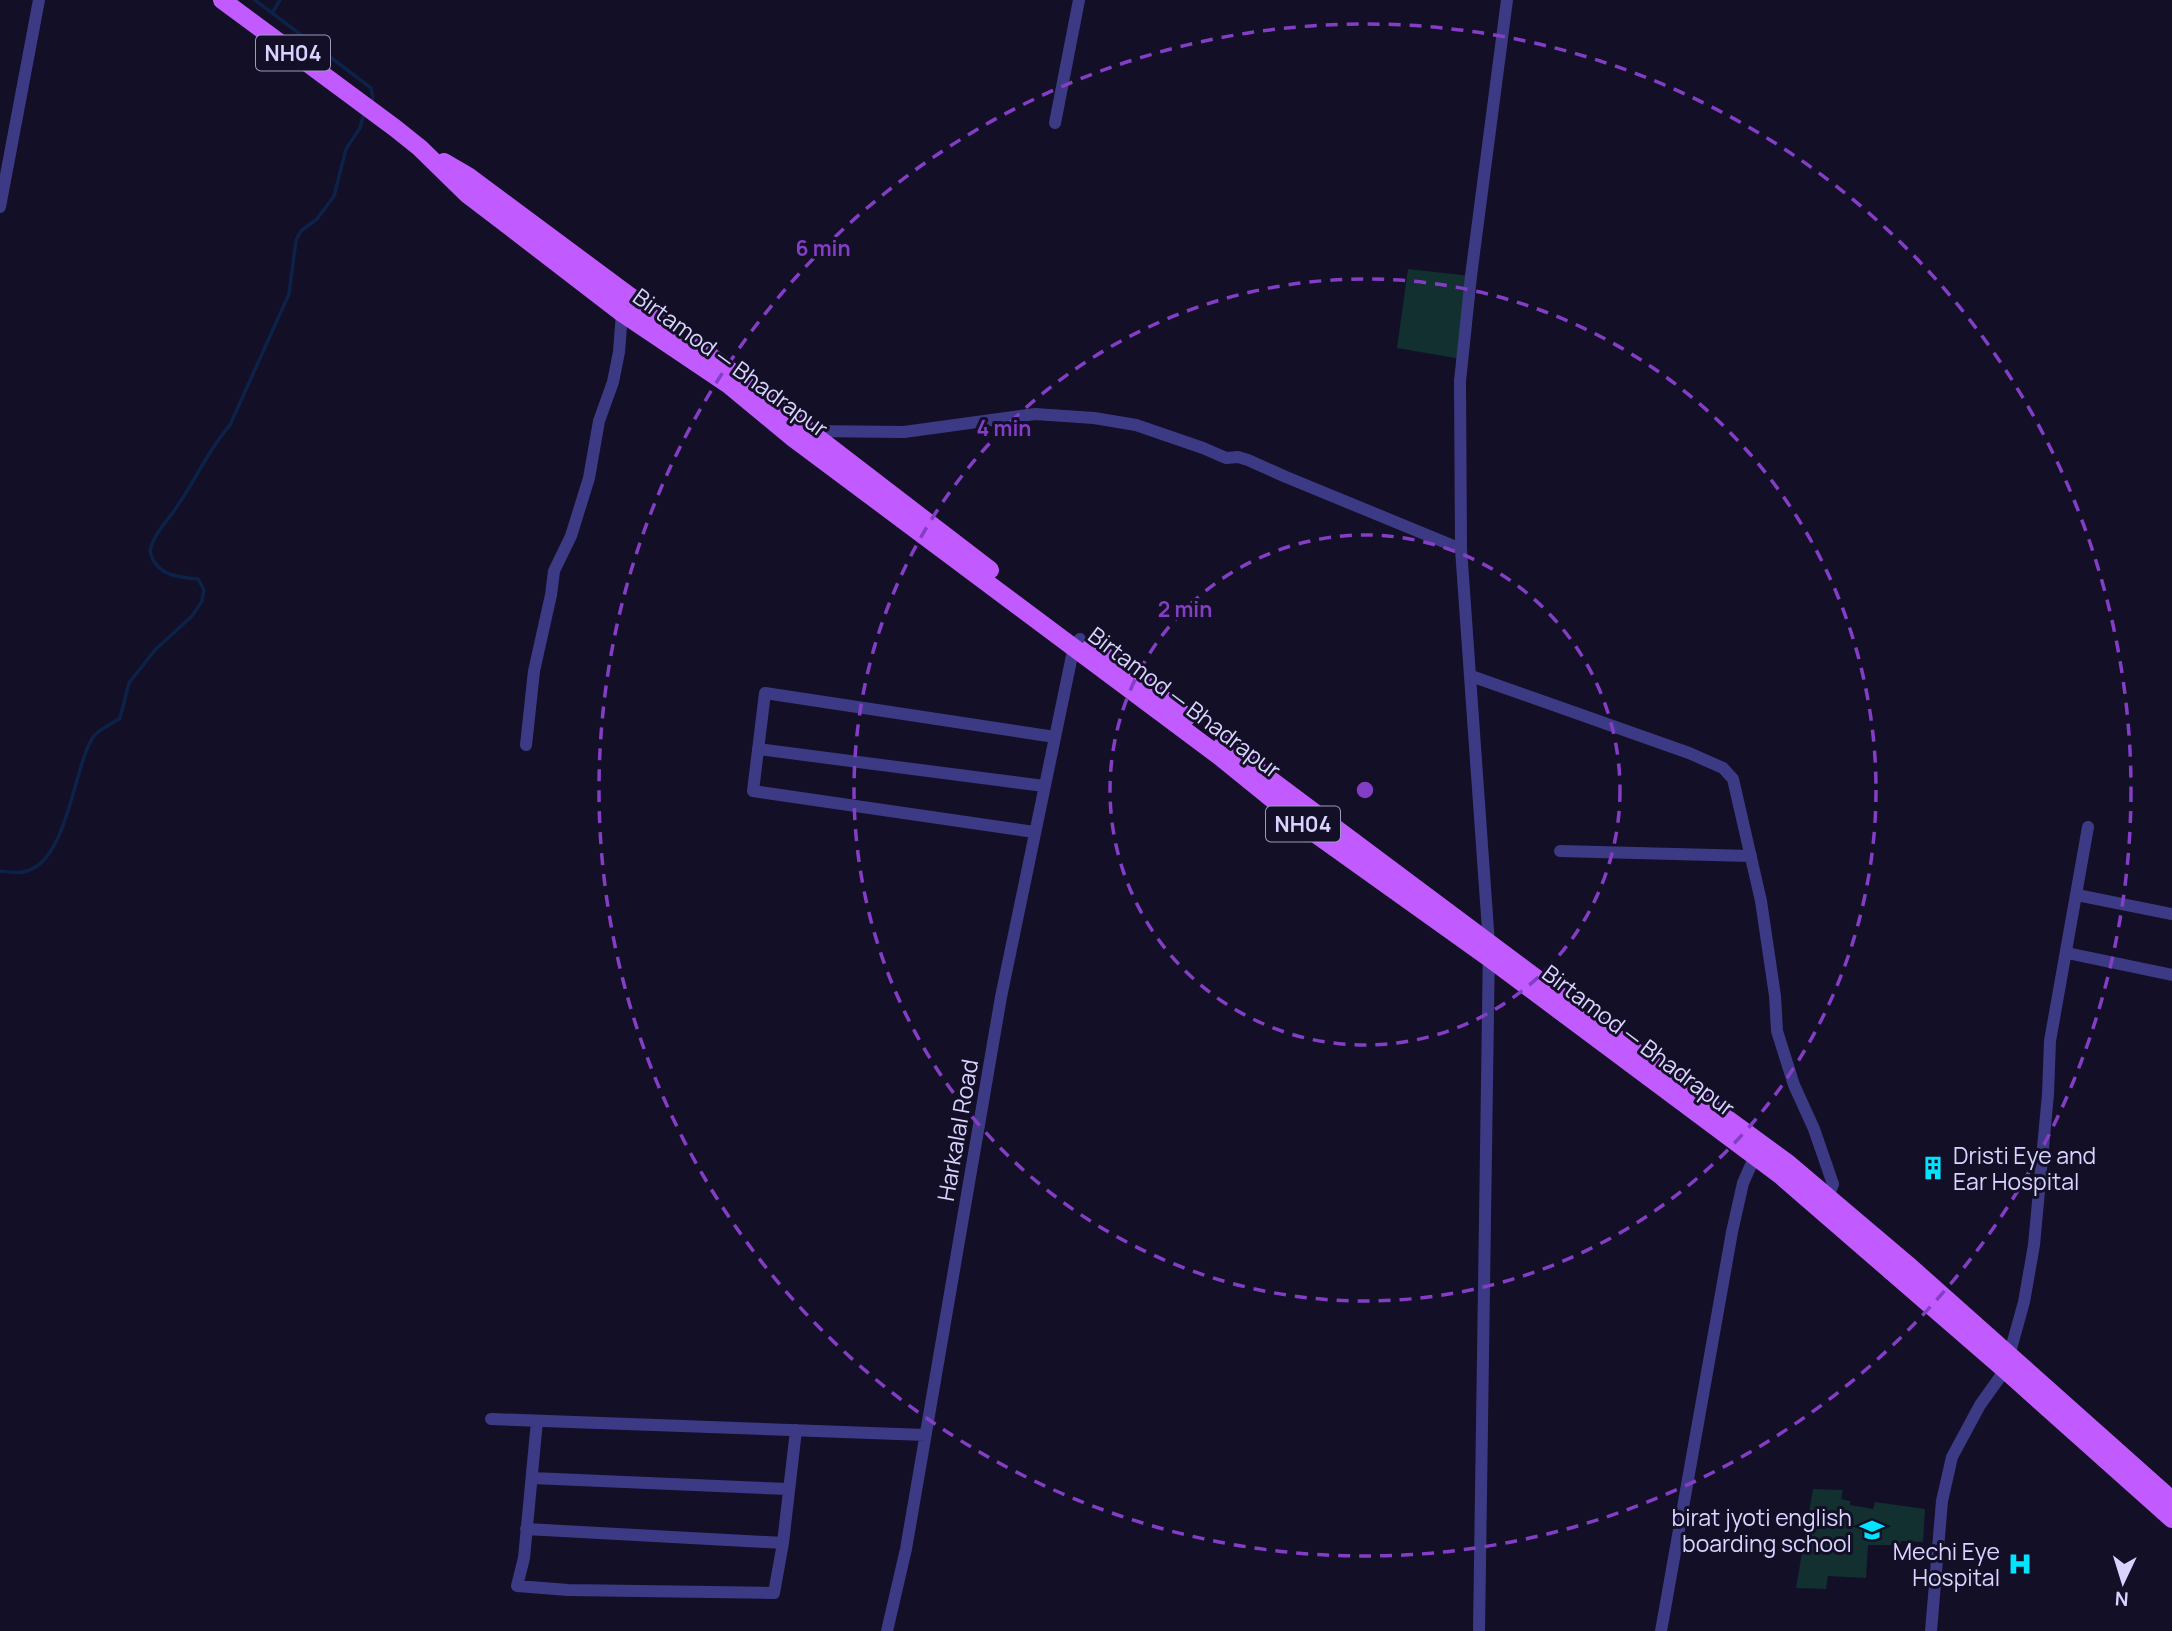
<svg xmlns="http://www.w3.org/2000/svg" width="2172" height="1631" viewBox="0 0 2172 1631" font-family="Manrope,sans-serif">
<rect width="100%" height="100%" fill="#130f26"/>
<path fill="#12302f" d="M 1408,269 L 1471,276 L 1461,359 L 1397,348 Z
M 1813,1489 L 1843,1490 L 1841,1499 L 1850,1501 L 1850,1505 L 1873,1509 L 1875,1502 L 1925,1509 L 1923,1542 L 1901,1541 L 1900,1545 L 1868,1545 L 1866,1578 L 1828,1576 L 1826,1589 L 1796,1588 Z"/>
<g fill="none" stroke-linecap="round" stroke-linejoin="round">
<path stroke="#0c2248" stroke-width="3.5" d="M 255,0 L 371,88 L 373,98 L 370,104
M 272,13 L 280,0
M 0,871 C 8,872 19,874 27,871 C 68,859 73,769 93,737 C 99,729 112,724 120,718 L 129,683 L 155,650 L 192,616 L 202,601 L 204,590 L 198,579 C 177,577 154,575 150,550 C 155,532 166,523 176,508 C 195,481 208,450 230,425 L 289,294 L 296,240 L 301,231 L 317,219 L 334,196 L 346,149 L 360,128 L 364,113"/>
<path stroke="#3d3a85" stroke-width="12" d="M 1055,123 L 1079,0
M 0,207 L 39,0
M 809,431 L 904,432 L 1035,414 L 1094,418 L 1136,425 L 1203,448 L 1226,458 L 1238,457 L 1248,460 L 1286,477 L 1461,549
M 1471,676 L 1689,753 L 1723,768 L 1733,779 L 1761,901 L 1775,996 L 1777,1031 L 1794,1085 L 1814,1129 L 1833,1184 L 1828,1197
M 526,745 L 534,671 L 551,595 L 554,571 L 571,536 L 589,478 L 599,421 L 613,382 L 619,352 L 622,313
M 758,749 L 1044,786
M 1034,832 L 753,791 L 765,693 L 1055,737
M 1560,851 L 1751,856
M 2077,895 L 2172,914
M 2067,953 L 2172,975
M 491,1419 L 925,1435
M 537,1421 L 524,1558 L 517,1586 L 568,1590 L 774,1593 L 783,1543 L 796,1430
M 532,1478 L 788,1489
M 526,1529 L 783,1543
M 887,1631 L 906,1549 L 1001,997 L 1074,646 L 1080,639
M 1479,1631 L 1489,944 L 1461,549 L 1460,381 L 1471,276 L 1507,0
M 1661,1631 L 1732,1232 L 1743,1183 L 1755,1156
M 1931,1631 L 1942,1501 L 1952,1457 L 1980,1405 L 2005,1370 L 2024,1302 L 2034,1245 L 2048,1094 L 2050,1041 L 2088,827"/>
<path stroke="#c25bff" stroke-width="18" d="M 222,0 L 395,128 L 420,148 L 467,194 L 622,313 L 729,385 L 793,438 L 1219,756 L 1314,833 L 1489,958 L 1780,1175 L 2005,1370 L 2172,1519
M 444,162 L 468,176 L 736,375 L 990,570
M 1091,647 L 1119,665 L 1187,717
M 1223,744 L 1599,1025 L 1789,1164 L 1907,1264 L 2172,1500"/>
</g>
<g fill="none" stroke="#843dc5" stroke-width="3.5" stroke-dasharray="12 9">
<circle cx="1365" cy="790" r="255"/>
<circle cx="1365" cy="790" r="511"/>
<circle cx="1365" cy="790" r="766"/>
</g>
<defs>
<g id="building-bare" transform="scale(1.89)"><path d="M-4-6H4V6H1V3H-1V6H-4ZM-2.5-4.3h1.7v1.8h-1.7ZM.8-4.3h1.7v1.8H.8ZM-2.5-1h1.7V.8h-1.7ZM.8-1h1.7V.8H.8Z" fill="#00e5ff" stroke="#130f26" stroke-width="2.5" paint-order="stroke"/></g>
<g id="school-bare" transform="scale(1.89)"><path d="M0-5L7-2L0 1L-7-2ZM-4 1L0 2.5L4 1V4Q0 6-4 4Z" fill="#00e5ff" stroke="#130f26" stroke-width="2.5" paint-order="stroke"/></g>
<g id="hospital-bare" transform="scale(1.89)"><path d="M-5-5h3v3.5h4V-5h3V5h-3V1.5h-4V5h-3Z" fill="#00e5ff" stroke="#130f26" stroke-width="2.5" paint-order="stroke"/></g>
</defs>
<g fill-rule="evenodd">
<use href="#building-bare" x="1933" y="1168"/>
<use href="#school-bare" x="1872" y="1530"/>
<use href="#hospital-bare" x="2020" y="1564"/>
</g>
<g text-anchor="middle" dominant-baseline="central" stroke-width="6" stroke-linejoin="round" paint-order="stroke">
<g fill="#130f26" stroke="#9e99be" stroke-width="2">
<rect x="256" y="35.5" width="74" height="35" rx="5"/>
<rect x="1266" y="806.5" width="74" height="35" rx="5"/>
</g>
<g font-size="21" font-weight="bold" fill="#d9d4ff">
<text x="293" y="53">NH04</text>
<text x="1303" y="824">NH04</text>
</g>
<g font-size="23" fill="#d9d4ff" stroke="#130f26">
<text transform="translate(731 362) rotate(36)">Birtamod — Bhadrapur</text>
<text transform="translate(1185 702) rotate(37)">Birtamod — Bhadrapur</text>
<text transform="translate(1639 1040) rotate(37)">Birtamod — Bhadrapur</text>
<text transform="translate(957 1130) rotate(-80)">Harkalal Road</text>
</g>
<g font-size="23" fill="#d9d4ff" stroke="#130f26" text-anchor="end">
<text x="1953" y="1155" text-anchor="start">Dristi Eye and<tspan x="1953" dy="26">Ear Hospital</tspan></text>
<text x="1852" y="1517">birat jyoti english<tspan x="1852" dy="26">boarding school</tspan></text>
<text x="2000" y="1551">Mechi Eye<tspan x="2000" dy="26">Hospital</tspan></text>
</g>
</g>
<circle cx="1365" cy="790" r="10" fill="#843dc5" stroke="#130f26" stroke-width="3.5"/>
<g font-size="21" text-anchor="middle" font-weight="bold" fill="#843dc5" stroke="#130f26" stroke-width="6" stroke-linejoin="round" paint-order="stroke">
<text x="823" y="256">6 min</text>
<text x="1004" y="436">4 min</text>
<text x="1185" y="617">2 min</text>
</g>
<g transform="translate(2123 1582) rotate(184)" stroke="#130f26" stroke-width="5" paint-order="stroke">
<path d="M0-5L12 26L0 18L-12 26Z" fill="#d9d4ff"/>
<text y="-10" font-size="19" font-weight="bold" text-anchor="middle" fill="#d9d4ff">N</text>
</g>
</svg>
